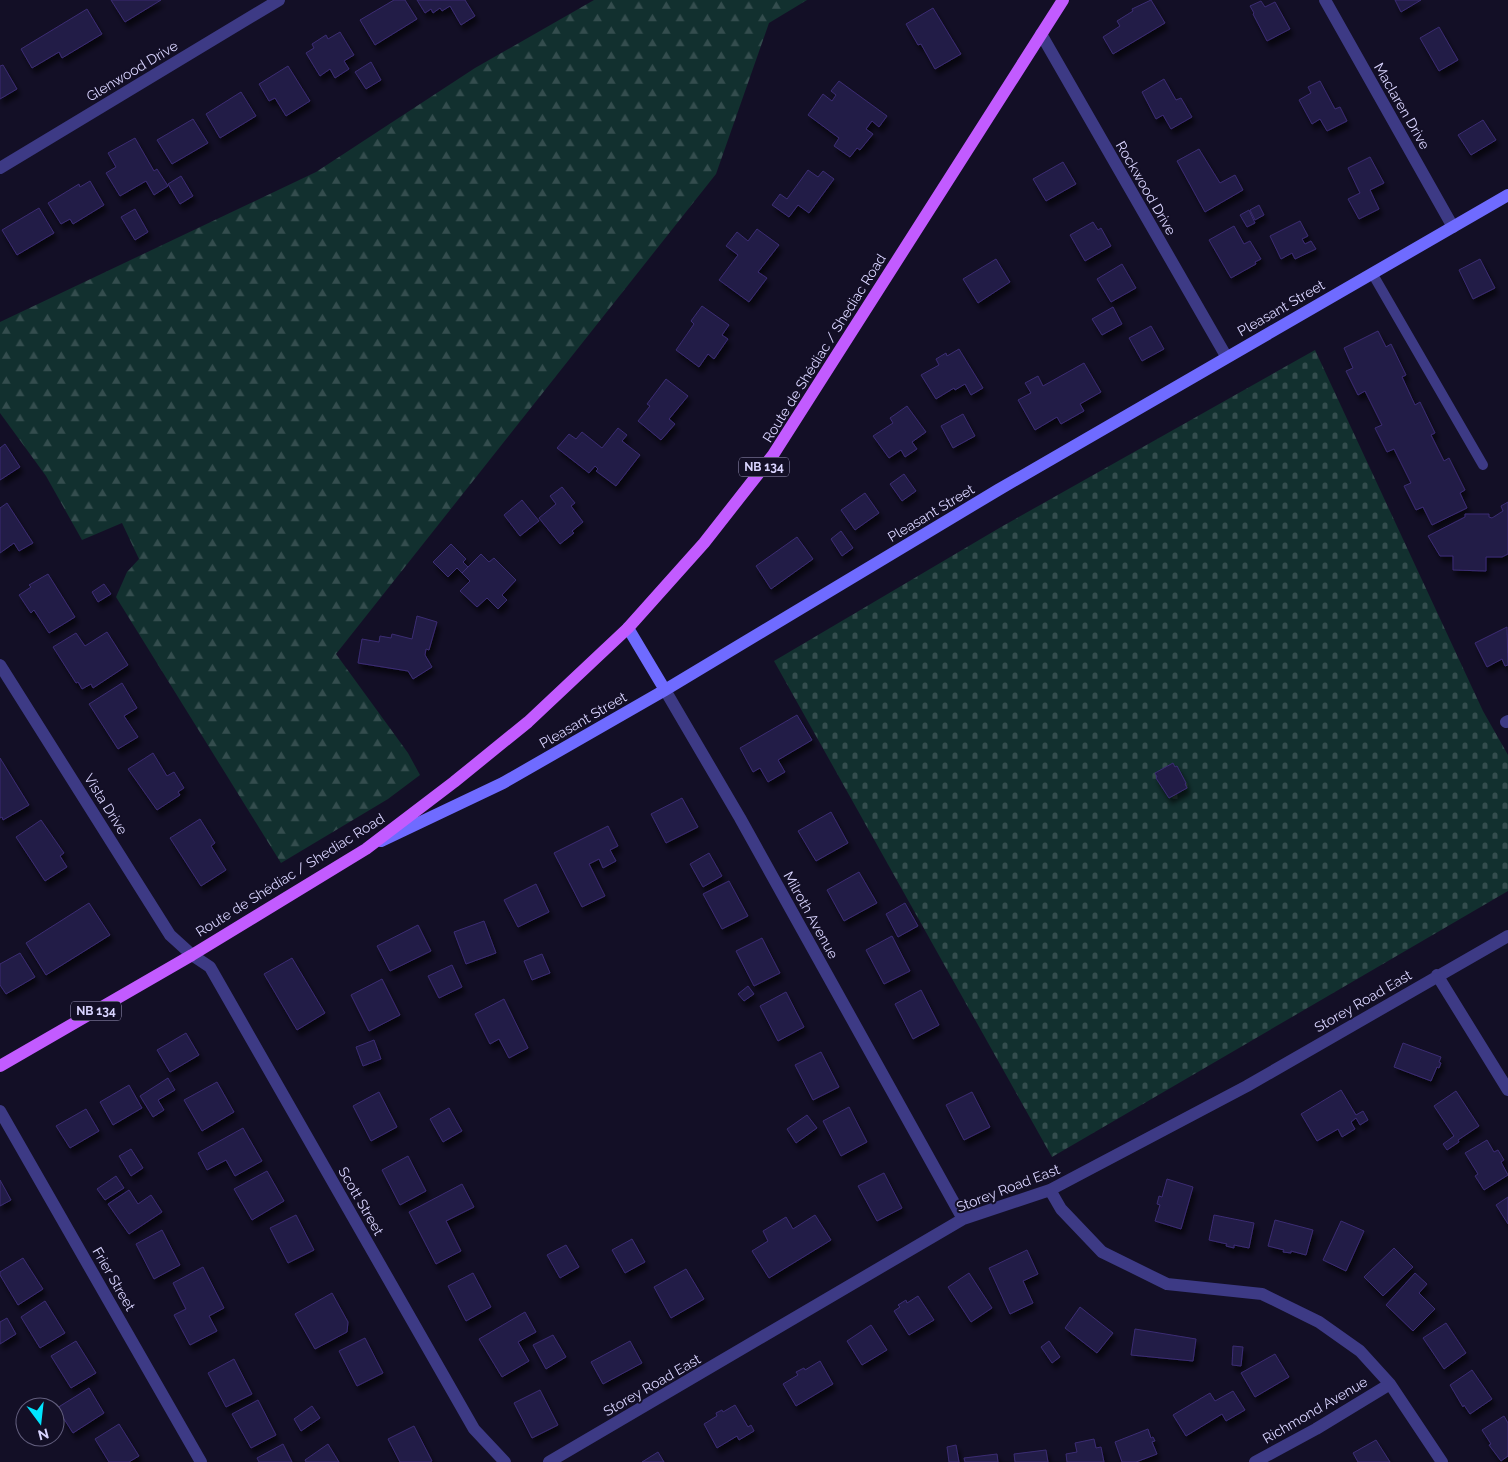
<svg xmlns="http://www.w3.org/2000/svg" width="1508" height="1462" viewBox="0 0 1508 1462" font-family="Raleway,sans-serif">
<defs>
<pattern id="forest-firs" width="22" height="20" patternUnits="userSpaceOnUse" patternTransform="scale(1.25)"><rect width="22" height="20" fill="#12302f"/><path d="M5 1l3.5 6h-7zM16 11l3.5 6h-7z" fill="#344d4e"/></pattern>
<pattern id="cemetery-stones" width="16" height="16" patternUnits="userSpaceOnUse" patternTransform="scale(1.25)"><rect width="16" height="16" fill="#12302f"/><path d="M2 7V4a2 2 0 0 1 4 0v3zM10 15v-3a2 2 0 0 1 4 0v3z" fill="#344d4e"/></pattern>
<filter id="shadow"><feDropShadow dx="3" dy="5.5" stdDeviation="2.5" flood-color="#0009"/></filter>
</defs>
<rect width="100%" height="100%" fill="#130f26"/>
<path fill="url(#forest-firs)" d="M 594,0 L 807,0 L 769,23 L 716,174 L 336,654 L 408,753 L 420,775 L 388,799 L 281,863 L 116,597 L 127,572 L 139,559 L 122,523 L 82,540 L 46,476 L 0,413 L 0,322 L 316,172 L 475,68 Z"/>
<path fill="url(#cemetery-stones)" d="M 1315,350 L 1483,711 L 1508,755 L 1508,891 L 1052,1157 L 774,661 L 1001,527 Z"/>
<path fill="#241b47" stroke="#3b2d73" filter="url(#shadow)" d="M 111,0 L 161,0 L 125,22 Z
M 394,0 L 405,0 L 417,19 L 375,45 L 360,20 Z
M 417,0 L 465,0 L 475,16 L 461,25 L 450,6 L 442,11 L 440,8 L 433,13 L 431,9 L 425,13 Z
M 1151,0 L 1165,23 L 1113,54 L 1103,37 L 1120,26 L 1117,21 L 1133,11 L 1132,9 Z
M 1395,0 L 1421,0 L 1401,12 Z
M 1261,1 L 1265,7 L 1275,2 L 1290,29 L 1267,41 L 1253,14 L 1254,13 L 1250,6 Z
M 933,8 L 961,54 L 935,69 L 921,44 L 918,45 L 906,24 Z
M 87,9 L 102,34 L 62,58 L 59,52 L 32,68 L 21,49 Z
M 1439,27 L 1458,60 L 1439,71 L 1420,38 Z
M 340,32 L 354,55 L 344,61 L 349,69 L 335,78 L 330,69 L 320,76 L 306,53 L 314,48 L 312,44 L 326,35 L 328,39 Z
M 371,62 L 381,80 L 366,89 L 355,72 Z
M 3,65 L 17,89 L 0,99 L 0,66 Z
M 288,66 L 310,101 L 286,116 L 275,98 L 269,101 L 259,84 Z
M 1164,79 L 1176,100 L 1181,98 L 1192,117 L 1171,129 L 1163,115 L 1156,119 L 1142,92 Z
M 839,81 L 887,116 L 879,127 L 872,121 L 866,129 L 873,134 L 860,150 L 857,148 L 850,157 L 834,146 L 839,138 L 808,115 L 823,94 L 832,101 L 836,95 L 831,91 Z
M 1320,81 L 1335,109 L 1340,107 L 1347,121 L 1327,131 L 1320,119 L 1312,124 L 1299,100 L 1311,93 L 1308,87 Z
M 241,92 L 256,116 L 220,138 L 206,114 Z
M 193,119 L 208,143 L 172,164 L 157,140 Z
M 1483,120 L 1496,140 L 1471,155 L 1458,135 Z
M 135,138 L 154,171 L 157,169 L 168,186 L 154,195 L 146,181 L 120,196 L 106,173 L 116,167 L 108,153 Z
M 1199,149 L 1220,183 L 1235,175 L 1243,190 L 1205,212 L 1177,161 Z
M 1370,157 L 1384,183 L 1370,190 L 1379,209 L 1359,219 L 1348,199 L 1360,193 L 1348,168 Z
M 1063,162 L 1076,184 L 1046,201 L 1033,179 Z
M 808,170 L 818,177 L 823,171 L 834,179 L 809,213 L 798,205 L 789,217 L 772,205 L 780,194 L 787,199 Z
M 181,176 L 193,196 L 180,204 L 168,184 Z
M 90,181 L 104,205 L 73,224 L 70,219 L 61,224 L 48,203 L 79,184 L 80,187 Z
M 1259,205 L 1264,215 L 1255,220 L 1250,210 Z
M 39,208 L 54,233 L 17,255 L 2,230 Z
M 135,209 L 148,232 L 135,240 L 121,217 Z
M 1249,210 L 1255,223 L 1247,227 L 1240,215 Z
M 1300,221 L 1308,236 L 1302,239 L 1305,244 L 1311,241 L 1316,249 L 1295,259 L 1292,253 L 1281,259 L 1270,236 Z
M 1093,222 L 1098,230 L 1101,228 L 1111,246 L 1085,261 L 1070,235 Z
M 1234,226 L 1244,244 L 1250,241 L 1261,259 L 1255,262 L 1256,264 L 1231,278 L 1209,240 Z
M 757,229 L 779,245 L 758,272 L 767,278 L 749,302 L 719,280 L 738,255 L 726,246 L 737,232 L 748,241 Z
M 996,259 L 1010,282 L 978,303 L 963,279 Z
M 1480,259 L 1495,288 L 1473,299 L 1459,270 Z
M 1122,264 L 1136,288 L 1111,302 L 1097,279 Z
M 702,306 L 729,325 L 722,335 L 728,339 L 714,359 L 708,354 L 699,367 L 676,350 L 694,324 L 691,321 Z
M 1113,307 L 1122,324 L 1102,335 L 1092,319 Z
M 1151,326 L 1164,349 L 1142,361 L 1129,338 Z
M 1378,331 L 1386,347 L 1391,344 L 1406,375 L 1402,377 L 1415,405 L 1420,402 L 1435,433 L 1431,435 L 1444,461 L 1449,458 L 1465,490 L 1460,493 L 1467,508 L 1432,525 L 1423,507 L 1416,510 L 1404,486 L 1411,483 L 1394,449 L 1387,452 L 1375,428 L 1382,425 L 1365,391 L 1358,395 L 1346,371 L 1353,368 L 1344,348 Z
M 959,349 L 983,388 L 971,395 L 965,384 L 955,390 L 954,388 L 936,399 L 921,375 L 939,365 L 936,359 L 946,353 L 947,356 Z
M 1084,363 L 1101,392 L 1080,404 L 1084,411 L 1061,424 L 1057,417 L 1035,430 L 1018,400 L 1031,393 L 1025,383 L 1038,376 L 1043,386 Z
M 666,379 L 688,396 L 669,419 L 675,424 L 661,440 L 638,421 L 650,406 L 647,404 Z
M 907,406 L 926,432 L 912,442 L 917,449 L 905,457 L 901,450 L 889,458 L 873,436 L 893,423 L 890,418 Z
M 963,414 L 975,436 L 953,448 L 941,426 Z
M 618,428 L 627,435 L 622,441 L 640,455 L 616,486 L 596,471 L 598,469 L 595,466 L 589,473 L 557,448 L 569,434 L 576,439 L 582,432 L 602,448 Z
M 5,444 L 20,467 L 0,480 L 0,448 Z
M 904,474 L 916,491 L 902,501 L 890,484 Z
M 562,487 L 575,503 L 571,506 L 583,522 L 572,531 L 574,533 L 560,544 L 539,518 L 556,504 L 550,496 Z
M 865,493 L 879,513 L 855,530 L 841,510 Z
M 522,500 L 539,521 L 520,536 L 504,515 Z
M 1508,502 L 1508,554 L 1502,557 L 1486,557 L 1486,571 L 1453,570 L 1453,556 L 1440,556 L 1428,536 L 1465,517 L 1465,514 L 1489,514 L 1489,517 L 1492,518 L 1503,511 L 1501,506 Z
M 7,503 L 33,543 L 19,551 L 14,543 L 0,553 L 0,508 Z
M 841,531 L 853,548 L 842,556 L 831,539 Z
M 797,537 L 813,559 L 771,589 L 756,566 Z
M 451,544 L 466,559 L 463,562 L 468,567 L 462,573 L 457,568 L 448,577 L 433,562 Z
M 481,554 L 489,562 L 494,558 L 516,580 L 502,595 L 507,600 L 498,609 L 487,598 L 477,607 L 460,591 L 470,581 L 462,573 Z
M 48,574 L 75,617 L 49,633 L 34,610 L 31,613 L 19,595 L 31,587 L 29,585 Z
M 104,584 L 111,594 L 98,602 L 92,592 Z
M 417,616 L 437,622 L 429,650 L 426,649 L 425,655 L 432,667 L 413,679 L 408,671 L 358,663 L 362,639 L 379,642 L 380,636 L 391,638 L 392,634 L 412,639 Z
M 1507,627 L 1508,665 L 1505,666 L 1502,659 L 1487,667 L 1475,643 Z
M 107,632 L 128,665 L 93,688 L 91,684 L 82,689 L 78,682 L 76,683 L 53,647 L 76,633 L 85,646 Z
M 122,683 L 137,708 L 124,716 L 138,737 L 118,749 L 89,704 Z
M 797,715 L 812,740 L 778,760 L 785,772 L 768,782 L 760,768 L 753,772 L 740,748 Z
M 153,753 L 167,776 L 174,772 L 184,788 L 178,792 L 180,795 L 157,810 L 128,769 Z
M 0,758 L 29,805 L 3,820 L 2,817 L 0,818 Z
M 1173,763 L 1175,767 L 1177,766 L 1186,783 L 1185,784 L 1187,788 L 1169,798 L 1156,778 L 1157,777 L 1155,773 Z
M 682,798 L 698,827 L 666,843 L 651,814 Z
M 831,812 L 848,843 L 816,861 L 798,831 Z
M 200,819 L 215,843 L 211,846 L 226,870 L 201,886 L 170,838 Z
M 41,820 L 64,853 L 60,856 L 67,867 L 45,881 L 16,837 Z
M 608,826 L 618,846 L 610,850 L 616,861 L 603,868 L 599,859 L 589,864 L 605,896 L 582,907 L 554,853 Z
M 709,853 L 722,876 L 703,887 L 690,864 Z
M 859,872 L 877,903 L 844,921 L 827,890 Z
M 729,881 L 748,916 L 722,929 L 703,894 Z
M 536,884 L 549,912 L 518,927 L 504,900 Z
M 89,903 L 110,935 L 46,975 L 26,943 Z
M 905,903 L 918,926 L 898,937 L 886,914 Z
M 484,921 L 496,953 L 466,964 L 454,932 Z
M 418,925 L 431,951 L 390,971 L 377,946 Z
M 892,936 L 910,971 L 884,984 L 866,950 Z
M 762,938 L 780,973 L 754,986 L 736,951 Z
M 20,953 L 35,977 L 6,994 L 0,985 L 0,964 Z
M 542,954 L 550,973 L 532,980 L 524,961 Z
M 292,958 L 325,1013 L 297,1030 L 264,974 Z
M 452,965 L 462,987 L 439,998 L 428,976 Z
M 382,979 L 400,1015 L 369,1031 L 351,995 Z
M 748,986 L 754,994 L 744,1001 L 738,994 Z
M 921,990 L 939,1025 L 913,1039 L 895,1004 Z
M 786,992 L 804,1027 L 778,1041 L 760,1006 Z
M 504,999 L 528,1048 L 509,1058 L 499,1039 L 490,1044 L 475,1014 Z
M 186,1033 L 199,1055 L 170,1072 L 157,1050 Z
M 374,1040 L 381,1059 L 363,1066 L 356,1047 Z
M 1403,1043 L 1441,1057 L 1439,1062 L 1441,1063 L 1439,1068 L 1437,1067 L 1431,1081 L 1394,1067 Z
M 821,1052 L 839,1087 L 813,1100 L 795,1065 Z
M 168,1078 L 175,1090 L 158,1100 L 164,1110 L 153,1117 L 140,1096 Z
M 217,1082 L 234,1112 L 202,1131 L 184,1100 Z
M 129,1085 L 142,1108 L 113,1125 L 100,1102 Z
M 1341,1090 L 1356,1115 L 1363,1111 L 1368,1120 L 1360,1125 L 1356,1118 L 1351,1122 L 1355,1129 L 1342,1137 L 1338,1129 L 1317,1141 L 1301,1114 Z
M 1456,1091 L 1479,1126 L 1458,1140 L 1459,1142 L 1447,1150 L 1443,1144 L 1454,1136 L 1434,1106 Z
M 379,1092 L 397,1127 L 371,1141 L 353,1106 Z
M 972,1092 L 990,1127 L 964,1140 L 946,1105 Z
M 849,1107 L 867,1142 L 841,1156 L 823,1121 Z
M 449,1108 L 462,1131 L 443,1142 L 430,1119 Z
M 86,1109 L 99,1131 L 70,1148 L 56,1126 Z
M 807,1115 L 817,1128 L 796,1143 L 787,1129 Z
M 243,1128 L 262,1161 L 235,1176 L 226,1160 L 207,1170 L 198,1153 Z
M 1487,1140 L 1494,1152 L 1498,1150 L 1504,1160 L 1501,1162 L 1508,1175 L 1484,1190 L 1475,1176 L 1478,1174 L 1465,1153 Z
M 131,1149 L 143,1168 L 131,1176 L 119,1156 Z
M 408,1156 L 426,1191 L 400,1205 L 382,1170 Z
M 267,1171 L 284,1201 L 252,1220 L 234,1189 Z
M 884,1173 L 902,1208 L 877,1221 L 858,1186 Z
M 116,1176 L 124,1188 L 105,1200 L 97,1189 Z
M 1167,1179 L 1193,1187 L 1181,1229 L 1155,1221 L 1160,1205 L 1157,1204 L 1159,1196 L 1162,1197 Z
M 0,1180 L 11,1200 L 0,1206 Z
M 462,1184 L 474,1207 L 446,1221 L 461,1251 L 436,1264 L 409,1212 Z
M 129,1190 L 138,1204 L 151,1195 L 162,1212 L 129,1234 L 108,1204 Z
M 1508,1197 L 1508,1224 L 1496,1205 Z
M 296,1215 L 314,1250 L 288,1263 L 270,1228 Z
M 815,1215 L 831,1240 L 769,1278 L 752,1251 L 768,1241 L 763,1231 L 786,1217 L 793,1229 Z
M 1214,1215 L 1254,1223 L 1249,1248 L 1234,1245 L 1234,1248 L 1226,1246 L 1227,1244 L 1209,1240 Z
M 1275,1220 L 1313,1230 L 1306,1255 L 1291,1251 L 1291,1253 L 1283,1252 L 1284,1250 L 1268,1246 Z
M 1341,1221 L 1364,1231 L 1346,1271 L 1323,1260 Z
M 162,1230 L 180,1265 L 154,1279 L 136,1244 Z
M 632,1239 L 645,1262 L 625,1273 L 612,1250 Z
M 566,1245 L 579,1267 L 560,1278 L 547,1255 Z
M 1394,1248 L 1413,1267 L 1383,1296 L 1364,1277 Z
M 1027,1250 L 1038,1274 L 1023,1281 L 1033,1303 L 1010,1314 L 989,1268 Z
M 23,1258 L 43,1289 L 18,1305 L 0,1275 L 0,1272 Z
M 203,1267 L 224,1308 L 209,1316 L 217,1331 L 190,1345 L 174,1315 L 186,1309 L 173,1283 Z
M 686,1269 L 704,1299 L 671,1318 L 654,1287 Z
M 473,1273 L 491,1307 L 466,1321 L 448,1286 Z
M 969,1273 L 992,1308 L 971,1322 L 948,1287 Z
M 1415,1273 L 1427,1284 L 1419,1293 L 1435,1309 L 1413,1331 L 1386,1305 Z
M 332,1293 L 348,1322 L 347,1332 L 315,1349 L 295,1314 Z
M 918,1296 L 934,1320 L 909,1335 L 894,1311 L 900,1307 L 898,1305 L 906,1300 L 907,1303 Z
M 45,1301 L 65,1333 L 40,1348 L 21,1317 Z
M 1080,1307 L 1113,1333 L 1097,1353 L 1065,1328 Z
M 525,1312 L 536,1332 L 518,1342 L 529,1361 L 502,1377 L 479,1339 Z
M 7,1318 L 16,1334 L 0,1344 L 0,1322 Z
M 1446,1323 L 1466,1353 L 1444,1369 L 1423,1338 Z
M 871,1325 L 887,1350 L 862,1365 L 847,1341 Z
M 1135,1329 L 1196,1339 L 1193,1361 L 1131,1355 Z
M 553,1335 L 566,1357 L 546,1369 L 533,1345 Z
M 365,1338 L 383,1373 L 357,1386 L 339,1351 Z
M 76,1341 L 96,1373 L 71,1388 L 51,1356 Z
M 630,1341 L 642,1363 L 603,1384 L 591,1362 Z
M 1049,1341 L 1060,1357 L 1052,1363 L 1041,1347 Z
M 1233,1346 L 1243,1347 L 1241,1366 L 1232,1365 Z
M 1275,1354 L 1289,1377 L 1255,1397 L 1241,1373 Z
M 234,1359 L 252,1394 L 226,1407 L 208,1373 Z
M 820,1361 L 833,1384 L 796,1406 L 783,1384 L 798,1375 L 796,1372 L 804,1368 L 805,1370 Z
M 1472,1370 L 1492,1399 L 1470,1414 L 1464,1405 L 1463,1407 L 1450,1385 Z
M 89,1388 L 104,1413 L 73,1433 L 57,1408 Z
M 540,1390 L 558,1425 L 532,1438 L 514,1403 Z
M 1233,1391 L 1245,1410 L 1226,1421 L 1222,1414 L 1186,1436 L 1173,1415 L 1210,1393 L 1215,1401 Z
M 258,1400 L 276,1435 L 251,1448 L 232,1414 Z
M 735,1405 L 748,1427 L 751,1425 L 754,1431 L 739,1440 L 737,1436 L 717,1448 L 704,1424 L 717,1416 L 716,1413 L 722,1410 L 723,1412 Z
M 312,1406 L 320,1418 L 301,1431 L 294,1419 Z
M 1504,1416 L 1508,1423 L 1508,1456 L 1501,1461 L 1489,1445 L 1491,1444 L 1482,1430 Z
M 119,1424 L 139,1456 L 129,1462 L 109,1462 L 95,1439 Z
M 414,1426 L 432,1461 L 430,1462 L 400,1462 L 388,1439 Z
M 1148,1429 L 1151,1438 L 1153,1437 L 1155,1441 L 1152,1442 L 1157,1454 L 1136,1462 L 1122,1462 L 1115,1442 Z
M 1094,1439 L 1096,1448 L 1101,1447 L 1104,1462 L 1067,1462 L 1066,1454 L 1077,1452 L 1075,1443 Z
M 1376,1440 L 1390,1462 L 1358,1462 L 1353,1453 Z
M 283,1444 L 292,1462 L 259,1462 L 257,1458 Z
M 328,1444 L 339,1462 L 306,1462 L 305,1460 Z
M 956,1445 L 959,1462 L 949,1462 L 947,1447 Z
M 1046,1450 L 1048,1462 L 1015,1462 L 1014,1454 Z
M 658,1452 L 664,1462 L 642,1462 Z
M 997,1454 L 998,1462 L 965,1462 L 964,1458 Z"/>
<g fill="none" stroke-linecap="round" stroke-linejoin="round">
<path stroke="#3d3a85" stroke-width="10" d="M 1372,273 L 1483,465"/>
<path stroke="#3d3a85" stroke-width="12" d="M 1325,0 L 1453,227
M 1041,34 L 1226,356
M 0,168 L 279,0
M 0,665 L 170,935 L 192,955 L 210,967 L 474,1429 L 505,1462
M 665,690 L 740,818 L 963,1219
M 1506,722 L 1508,721
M 1437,975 L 1508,1090
M 0,1111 L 201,1462
M 1050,1190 L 1061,1209 L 1102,1252 L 1167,1284 L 1262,1294 L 1319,1322 L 1360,1351 L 1390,1384 L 1442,1462
M 549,1462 L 963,1219 L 1050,1190 L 1247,1086 L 1508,936
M 1255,1462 L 1316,1429 L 1390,1384"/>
<path stroke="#6f6bff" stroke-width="12" d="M 628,628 L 665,690
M 381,841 L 503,783 L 665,690 L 998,490 L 1508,195"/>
<path stroke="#c25bff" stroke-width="12" d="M 0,1066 L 192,955 L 366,849 L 454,782 L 528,722 L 628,628 L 704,543 L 773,455 L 1063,0"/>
</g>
<g text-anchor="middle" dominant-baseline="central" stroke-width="4" stroke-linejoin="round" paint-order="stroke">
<g fill="#130f26" stroke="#9e99be" stroke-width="1">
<rect x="739" y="457.5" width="50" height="19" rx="4"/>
<rect x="71" y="1001.5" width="50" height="19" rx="4"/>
</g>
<g font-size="12" font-weight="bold" fill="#d9d4ff">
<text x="764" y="467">NB 134</text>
<text x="96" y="1011">NB 134</text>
</g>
<g font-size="14" fill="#d9d4ff" stroke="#130f26">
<text transform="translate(132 71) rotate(-31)">Glenwood Drive</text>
<text transform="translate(1402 106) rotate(60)">Maclaren Drive</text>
<text transform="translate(1146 188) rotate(60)">Rockwood Drive</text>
<text transform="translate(1281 308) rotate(-30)">Pleasant Street</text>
<text transform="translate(824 348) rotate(-58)">Route de Shédiac / Shediac Road</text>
<text transform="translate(931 513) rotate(-31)">Pleasant Street</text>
<text transform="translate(583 720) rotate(-30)">Pleasant Street</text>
<text transform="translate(106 804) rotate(58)">Vista Drive</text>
<text transform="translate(290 875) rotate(-32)">Route de Shédiac / Shediac Road</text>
<text transform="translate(811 915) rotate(61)">Milroth Avenue</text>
<text transform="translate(1363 1001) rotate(-30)">Storey Road East</text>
<text transform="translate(1008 1188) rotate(-21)">Storey Road East</text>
<text transform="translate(361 1201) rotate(60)">Scott Street</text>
<text transform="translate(114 1279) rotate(60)">Frier Street</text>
<text transform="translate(652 1385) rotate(-30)">Storey Road East</text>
<text transform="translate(1315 1410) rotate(-30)">Richmond Avenue</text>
</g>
</g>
<g transform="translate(40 1422) rotate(165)"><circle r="24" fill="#130f26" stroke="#625e7d"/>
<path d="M0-4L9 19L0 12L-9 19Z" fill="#00e5ff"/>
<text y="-8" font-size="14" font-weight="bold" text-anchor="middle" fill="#d9d4ff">N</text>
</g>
</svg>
